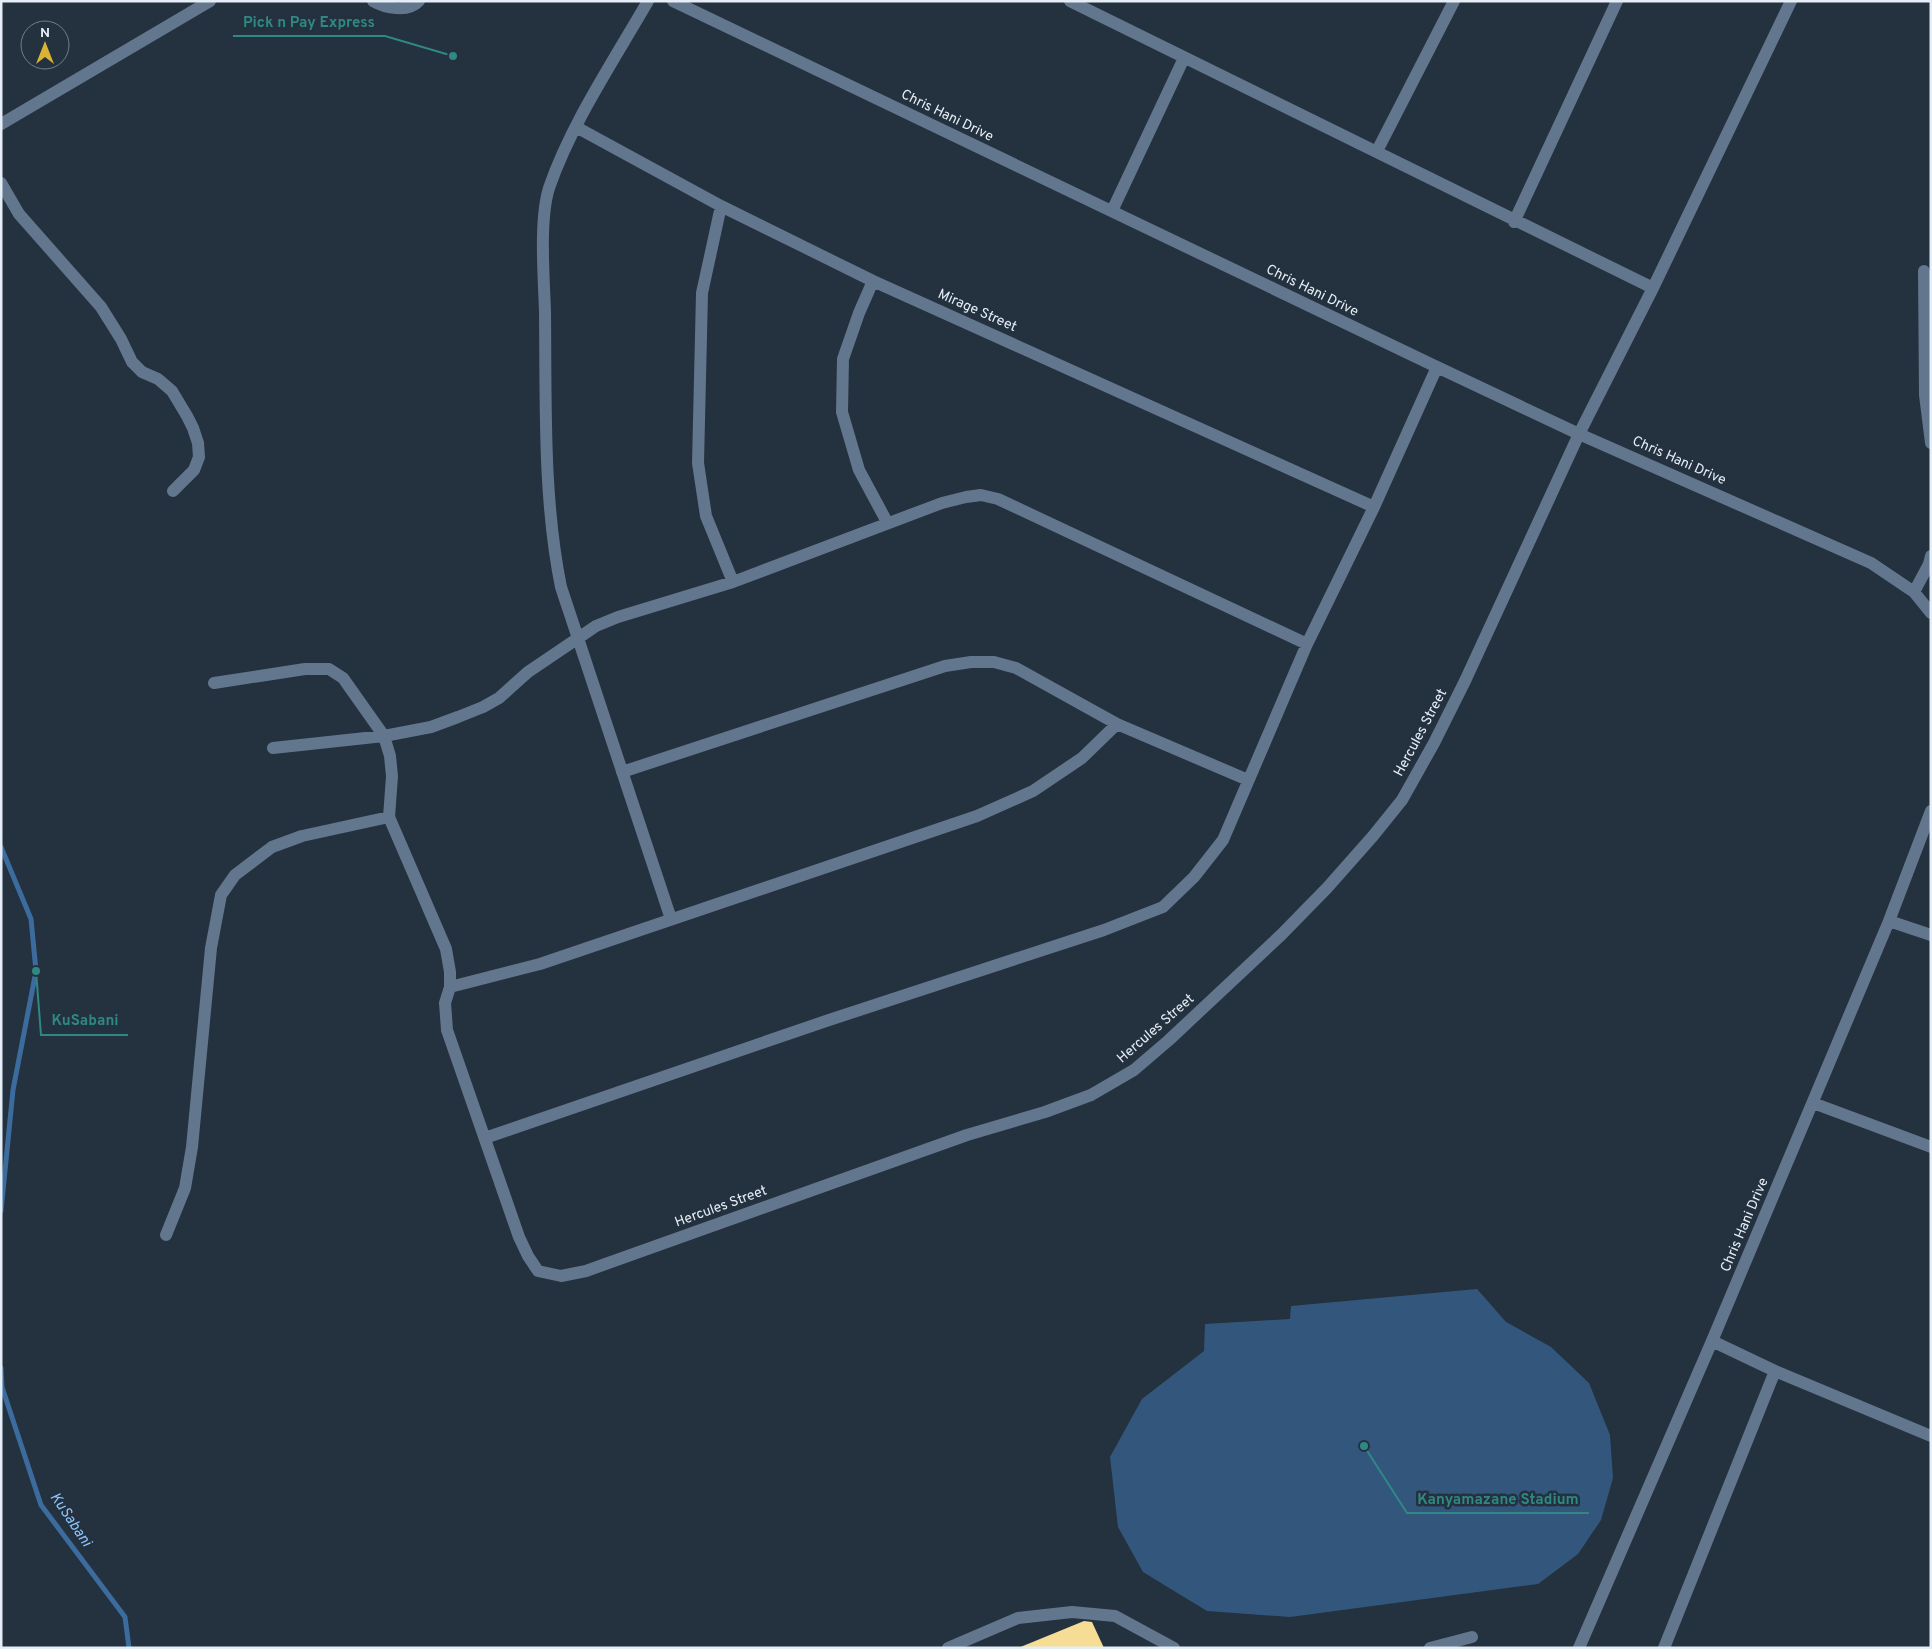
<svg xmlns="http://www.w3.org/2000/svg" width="1932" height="1649" viewBox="0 0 1932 1649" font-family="Overpass,sans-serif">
<rect width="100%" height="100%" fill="#24313f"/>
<path fill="#33577c" d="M 1477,1289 L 1506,1322 L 1551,1347 L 1589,1383 L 1610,1435 L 1613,1478 L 1601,1520 L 1578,1554 L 1538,1584 L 1290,1617 L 1207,1611 L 1143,1572 L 1118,1527 L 1110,1457 L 1142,1399 L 1204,1351 L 1205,1324 L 1290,1319 L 1291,1306 Z"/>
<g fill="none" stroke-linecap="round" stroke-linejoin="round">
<path stroke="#3c6c9e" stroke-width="5" d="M 1,847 L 31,919 L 36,971 L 13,1090 L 1,1211
M 1,1368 L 2,1387 L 41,1505 L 125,1617 L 129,1648"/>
</g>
<path fill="#f6dd95" d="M 1084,1621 L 1092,1622 L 1104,1648 L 1018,1648 Z"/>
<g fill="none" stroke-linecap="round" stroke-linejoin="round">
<path stroke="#62768d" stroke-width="12" d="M 373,1 C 385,8 408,13 419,1
M 648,1 C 614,60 571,124 549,188 C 539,220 544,278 545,312 C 546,403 543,499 561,587 L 671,919
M 673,1 L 1437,367 L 1579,434 L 1871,563 L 1914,592 L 1931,613
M 1070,1 L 1653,288
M 1,124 L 210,1
M 576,127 L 721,206 L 873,281 L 1374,507
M 1377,151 L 1454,1
M 1,183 L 19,214 L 101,307 L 121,339 L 132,362 L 142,372 L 158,379 L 172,391 L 187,416 L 193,428 L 198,443 L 199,457 L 194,470 L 173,491
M 721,206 L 702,293 L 698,463 L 706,516 L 733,582
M 1112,211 L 1184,58
M 1514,222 L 1617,1
M 1924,271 L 1925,395 L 1931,443
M 873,281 L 859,313 L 843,359 L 842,412 L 859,470 L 887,522
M 1914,592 L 1929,564 L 1931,556
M 214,683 L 305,669 L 329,669 L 343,678 L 384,736 L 390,756 L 392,776 L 389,817 L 446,949 L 450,972 L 450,987 L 445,1003 L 447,1030 L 519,1237 L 528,1256 L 538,1271 L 561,1276 L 586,1271 L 967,1135 L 1045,1112 L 1091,1095 L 1134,1070 L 1169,1040 L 1281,935 L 1327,888 L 1373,836 L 1402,800 L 1434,743 L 1465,681 L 1579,434 L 1653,288 L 1791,1
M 273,748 L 384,736 L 431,727 L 458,717 L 483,707 L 499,698 L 528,672 L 596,626 L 618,617 L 733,582 L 942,503 L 966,497 L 981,495 L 998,499 L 1307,644
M 622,772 L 945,666 L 971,662 L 994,662 L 1016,668 L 1117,724 L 1248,780
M 1889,921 L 1931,935
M 450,987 L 540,964 L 977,816 L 1033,791 L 1082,758 L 1117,724
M 1813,1103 L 1931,1147
M 485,1138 L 826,1021 L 1104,930 L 1163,907 L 1194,877 L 1223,840 L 1307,644 L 1374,507 L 1437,367
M 166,1235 L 185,1188 L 192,1147 L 211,948 L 221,895 L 235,875 L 272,847 L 302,836 L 389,817
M 1712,1341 L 1775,1371 L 1931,1436
M 948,1648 L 1018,1618 L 1072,1612 L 1115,1616 L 1174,1648
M 1430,1648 L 1472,1637
M 1579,1648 L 1712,1341 L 1889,921 L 1931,811
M 1664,1648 L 1775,1371"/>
</g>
<g text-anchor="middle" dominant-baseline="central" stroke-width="5" stroke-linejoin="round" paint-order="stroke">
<g font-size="14" fill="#e5eef7" stroke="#24313f">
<text transform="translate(947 116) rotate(26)">Chris Hani Drive</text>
<text transform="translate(1312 291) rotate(26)">Chris Hani Drive</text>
<text transform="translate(977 311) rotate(24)">Mirage Street</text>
<text transform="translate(1679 461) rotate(24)">Chris Hani Drive</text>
<text transform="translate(1421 733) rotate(-62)">Hercules Street</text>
<text transform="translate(1156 1029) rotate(-41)">Hercules Street</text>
<text transform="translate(721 1207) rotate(-20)">Hercules Street</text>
<text transform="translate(1745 1225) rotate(-67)">Chris Hani Drive</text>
</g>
<g font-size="15" font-style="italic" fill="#8fc5fe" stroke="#24313f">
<text transform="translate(70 1520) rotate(56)">KuSabani</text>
</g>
</g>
<path fill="none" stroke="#2f8883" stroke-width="2" d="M453 56L385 36H233M36 971L41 1035H128M1364 1446L1407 1513H1589"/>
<g fill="#2f8883" stroke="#24313f" stroke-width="2">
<circle cx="453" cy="56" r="5"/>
<circle cx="36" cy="971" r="5"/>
<circle cx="1364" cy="1446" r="5"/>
</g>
<g font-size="15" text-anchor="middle" font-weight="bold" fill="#2f8883" stroke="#24313f" stroke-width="5" stroke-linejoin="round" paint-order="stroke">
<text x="309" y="27">Pick n Pay Express</text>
<text x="85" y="1025">KuSabani</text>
<text x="1498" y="1504">Kanyamazane Stadium</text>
</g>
<rect width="1932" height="1649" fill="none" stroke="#e5eef7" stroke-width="5"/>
<g transform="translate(45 45)"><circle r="24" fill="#24313f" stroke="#717d89"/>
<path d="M0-4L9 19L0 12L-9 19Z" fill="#dab334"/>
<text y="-8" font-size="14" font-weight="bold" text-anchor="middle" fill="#e5eef7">N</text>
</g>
</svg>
